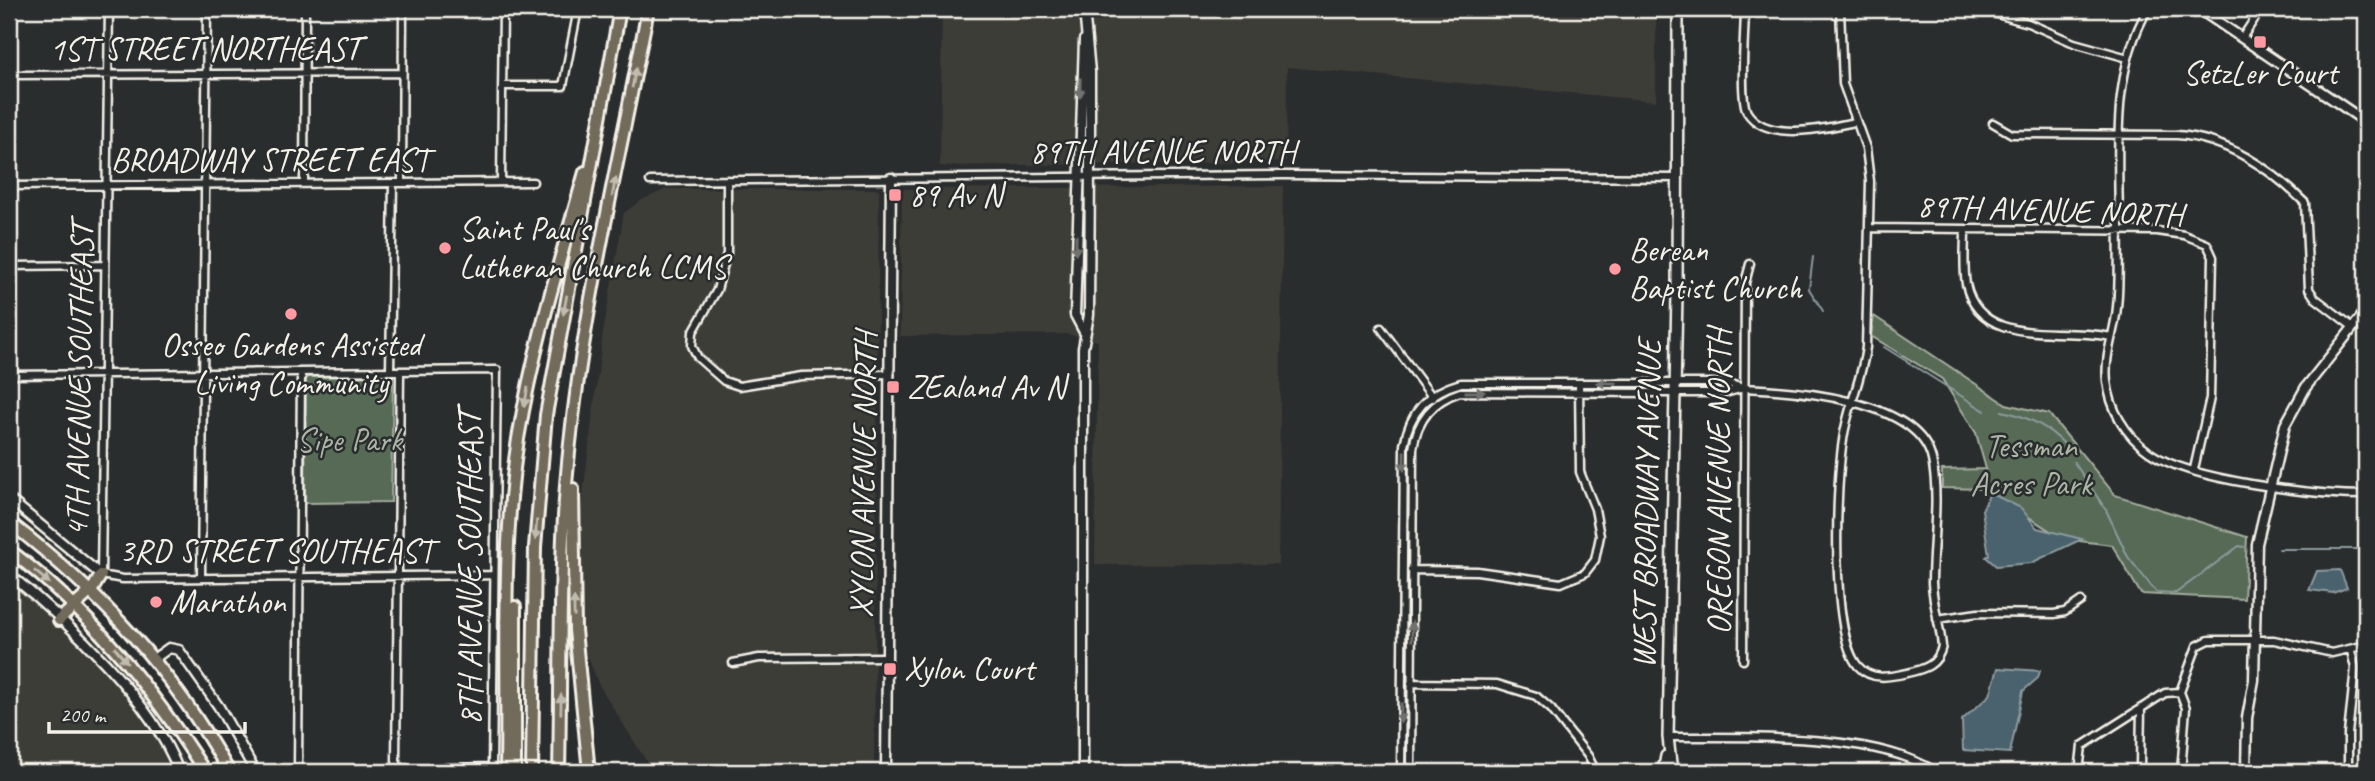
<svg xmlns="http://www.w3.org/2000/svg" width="2375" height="781" viewBox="0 0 2375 781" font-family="Caveat,sans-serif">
<rect width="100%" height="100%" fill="#2a2d2e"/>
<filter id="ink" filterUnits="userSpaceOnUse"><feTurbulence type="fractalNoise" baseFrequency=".0143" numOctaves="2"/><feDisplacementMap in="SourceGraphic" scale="14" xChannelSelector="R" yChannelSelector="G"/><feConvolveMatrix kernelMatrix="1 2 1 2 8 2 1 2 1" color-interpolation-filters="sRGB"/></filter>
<g filter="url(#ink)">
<path fill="#3e3c39" d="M 942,9 L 1656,9 L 1656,101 L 1287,67 L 1286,162 L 940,166 Z
M 1283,186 L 1278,564 L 1095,565 L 1098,341 L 1067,334 L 900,336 L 902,189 Z
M 666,189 L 879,189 L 874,764 L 650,767 L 599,685 L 585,650 L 582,626 L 580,519 L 603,333 L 624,213 L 640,201 Z
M 9,564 L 106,651 L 143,697 L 192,772 L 9,772 Z"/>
<path fill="#566b56" stroke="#a5ae9f" stroke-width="2" d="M 1874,316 L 2006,404 L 2049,414 L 2115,495 L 2247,537 L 2244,599 L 2141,594 L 2112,545 L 2063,539 L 1985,489 L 1942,488 L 1942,470 L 1986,469 L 1976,433 L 1942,379 L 1871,336 Z
M 393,376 L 391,502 L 305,503 L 306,377 Z"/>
<path fill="#48626d" stroke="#8d9b9e" stroke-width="2" d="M 1990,493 L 2021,508 L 2037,528 L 2082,539 L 2031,563 L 1996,566 L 1986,557 L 1989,555 L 1982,510 Z
M 2340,570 L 2347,588 L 2333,593 L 2309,590 L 2317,571 Z
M 1998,668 L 2040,671 L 2038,678 L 2023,691 L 2010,753 L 1963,750 L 1962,720 L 1990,695 Z"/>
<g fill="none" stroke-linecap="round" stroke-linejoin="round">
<path stroke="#8d9b9e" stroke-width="2" d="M 1813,257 L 1809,289 L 1823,311
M 1884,347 L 1985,411
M 2002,411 C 2029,417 2048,426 2067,447
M 2074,462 L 2106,510 L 2128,557 L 2156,592 L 2176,593 L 2239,546 L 2244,547
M 2279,549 L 2366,549"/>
<g stroke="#f4f1e8" stroke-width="11">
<path id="minor" d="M 109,9 L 101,575 L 123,579 L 493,575
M 1745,9 C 1745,29 1739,98 1747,112 C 1766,143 1827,128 1855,122
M 1980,9 L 2028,23 L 2074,43 L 2128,58
M 2148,9 C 2110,74 2119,155 2119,228 C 2118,254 2120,281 2117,307 C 2115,332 2104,355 2107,381 C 2110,409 2125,435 2149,452 C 2190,481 2315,495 2366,495
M 2242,38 L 2261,9
M 9,75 L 402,73
M 502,86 L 563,86 L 578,9
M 1993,123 L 2012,134 L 2177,135 C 2226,138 2271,169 2305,203 L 2309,289 L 2315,298 L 2353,327
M 727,180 L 727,253 L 717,290 L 693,332 L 692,346 L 698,358 L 724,381 L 739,386 L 801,376 L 890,374
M 650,181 L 1283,175 L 1677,178
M 501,182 L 503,9
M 402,183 L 403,9
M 304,184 L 305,9
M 9,186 L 533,182
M 1869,228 L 2157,231 L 2184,235 L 2207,244 L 2213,257 L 2210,398 L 2194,469
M 1965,230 C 1965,247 1963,267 1966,284 C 1980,350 2064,326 2111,337
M 9,266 L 105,265
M 1381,328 L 1433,398
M 390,371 L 393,183
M 9,375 L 497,370 L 492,767 L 405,769 L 399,768 L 396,761 L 400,371
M 1743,388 C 1794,390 1919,399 1932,460 C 1940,496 1932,545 1932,583 C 1933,605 1940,625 1942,646 C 1938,665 1925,669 1907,673 C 1890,677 1871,681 1858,666 C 1830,634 1836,483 1843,440 C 1847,409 1862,379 1866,347 L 1870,181 L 1866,148 L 1843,84 L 1840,9
M 1411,570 L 1477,571 L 1561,583 L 1585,573 L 1595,560 L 1600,536 L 1595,509 L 1580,472 L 1579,383
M 201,578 L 207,9
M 1937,619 L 1978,613 L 2054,614 L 2065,612 L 2081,601
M 1743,660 L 1745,283 L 1750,264
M 733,663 L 759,658 L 887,657
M 1411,683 L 1497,684 L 1536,696 L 1551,709 L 1588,756 L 1596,772
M 2180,692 L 2197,646 L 2209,640 L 2274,640 L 2332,653 L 2366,645
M 2180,692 L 2186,708 L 2181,772
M 1668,737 C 1742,738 1874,731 1936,772
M 298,771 L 301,372
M 1401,772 L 1404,445 C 1410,411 1428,392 1461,383 L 1727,383 L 1743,388 L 1725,393 L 1657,393 L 1460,392 C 1432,401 1417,420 1413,449 L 1411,772
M 2079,772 L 2082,746 L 2165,693 L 2180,692
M 2135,772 L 2140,766 L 2141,708
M 2348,772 L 2348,734 L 2355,668 L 2351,651"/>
</g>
<g stroke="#f4f1e8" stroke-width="13">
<path id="tertiary" d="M 2199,9 L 2366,122
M 1084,40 L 1075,315 L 1084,332
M 9,499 L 101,575
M 9,574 C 67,621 153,701 179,772
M 155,658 L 169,648 L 179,650 L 219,707 L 255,771
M 254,772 L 357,772
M 886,772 L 891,178
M 1083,772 L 1083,348 L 1089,315 L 1090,161 L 1090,72 L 1085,20
M 2246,772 L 2247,718 L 2254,680 L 2257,544 L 2285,425 L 2306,387 L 2366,311"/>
</g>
<g stroke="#f4f1e8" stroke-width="14">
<path id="secondary" d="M 1663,772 L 1666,756
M 1672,772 L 1668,737 L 1677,294 L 1678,9"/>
</g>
<g stroke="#f4f1e8" stroke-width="16">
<path id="trunk" d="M 9,522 C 103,595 171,668 229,772
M 9,550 C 90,611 151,687 205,772
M 59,620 L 92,590 L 101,575"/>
</g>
<g stroke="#f4f1e8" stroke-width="16">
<path id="motorway" d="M 573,489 L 575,630 L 589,772
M 515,607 L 515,772
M 506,772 C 508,662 501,548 518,439 C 533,348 560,260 585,172
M 532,772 L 535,547 L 546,415 L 620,9
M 559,772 C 561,677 559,580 566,485 C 579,325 618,166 648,9"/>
</g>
<use href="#minor" stroke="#2a2d2e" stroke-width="6"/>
<use href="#tertiary" stroke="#2a2d2e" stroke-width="8"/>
<use href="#secondary" stroke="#2a2d2e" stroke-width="9"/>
<use href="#trunk" stroke="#726b5a" stroke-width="10"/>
<use href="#motorway" stroke="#726b5a" stroke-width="10"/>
<path stroke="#f4f1e8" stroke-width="2" d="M 9,770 L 10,772"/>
</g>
<defs><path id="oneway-solid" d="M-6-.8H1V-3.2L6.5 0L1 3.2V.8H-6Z" transform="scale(1.75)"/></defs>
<g fill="#c0bbaf">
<use href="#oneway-solid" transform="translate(634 78) rotate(-79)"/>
<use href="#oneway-solid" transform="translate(614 187) rotate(-79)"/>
<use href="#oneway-solid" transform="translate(565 305) rotate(100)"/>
<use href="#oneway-solid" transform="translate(526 397) rotate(101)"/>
<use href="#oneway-solid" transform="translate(536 530) rotate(94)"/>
<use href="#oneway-solid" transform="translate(42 577) rotate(40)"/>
<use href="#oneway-solid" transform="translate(574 607) rotate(-91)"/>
<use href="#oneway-solid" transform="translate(121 655) rotate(50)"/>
<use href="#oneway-solid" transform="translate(561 704) rotate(-89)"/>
</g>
<g fill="#71726f">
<use href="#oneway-solid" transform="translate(1080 88) rotate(91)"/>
<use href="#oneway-solid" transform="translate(1076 245) rotate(91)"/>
<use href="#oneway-solid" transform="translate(1606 383) rotate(-179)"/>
<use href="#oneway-solid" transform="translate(1475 392)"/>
<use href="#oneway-solid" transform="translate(1404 461) rotate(91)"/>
<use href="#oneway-solid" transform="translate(1412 631) rotate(-89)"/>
<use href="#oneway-solid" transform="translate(1401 713) rotate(91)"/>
</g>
</g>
<g fill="#ff9aa2" stroke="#2a2d2e" stroke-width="2.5">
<rect x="2253" y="35" width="14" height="14" rx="3.5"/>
<rect x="888" y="188" width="14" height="14" rx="3.5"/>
<circle cx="445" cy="248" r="7"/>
<circle cx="1615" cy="269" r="7"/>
<circle cx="291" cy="314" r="7"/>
<rect x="886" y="380" width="14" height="14" rx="3.5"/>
<circle cx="156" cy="602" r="7"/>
<rect x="883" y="662" width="14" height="14" rx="3.5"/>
</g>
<g text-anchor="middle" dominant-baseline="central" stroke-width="5" stroke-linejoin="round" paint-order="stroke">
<g font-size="33" fill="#f4f1e8" stroke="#2a2d2e">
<text x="205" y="49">1ST STREET NORTHEAST</text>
<text x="1163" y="152">89TH AVENUE NORTH</text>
<text x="270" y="160">BROADWAY STREET EAST</text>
<text transform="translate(2050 210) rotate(2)">89TH AVENUE NORTH</text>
<text transform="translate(79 380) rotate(-89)">4TH AVENUE SOUTHEAST</text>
<text transform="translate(863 475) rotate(-89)">XYLON AVENUE NORTH</text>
<text transform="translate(1719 482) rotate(-90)">OREGON AVENUE NORTH</text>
<text transform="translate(1646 504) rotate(-89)">WEST BROADWAY AVENUE</text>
<text x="276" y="551">3RD STREET SOUTHEAST</text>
<text transform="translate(470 568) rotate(-90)">8TH AVENUE SOUTHEAST</text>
</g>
<g font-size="33" fill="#f4f1e8" stroke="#2a2d2e" text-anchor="start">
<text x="2260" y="73" text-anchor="middle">SetzLer Court</text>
<text x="909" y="195">89 Av N</text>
<text x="459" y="229">Saint Paul's<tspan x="459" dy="38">Lutheran Church LCMS</tspan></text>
<text x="1629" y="250">Berean<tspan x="1629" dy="38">Baptist Church</tspan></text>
<text x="291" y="345" text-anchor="middle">Osseo Gardens Assisted<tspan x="291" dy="38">Living Community</tspan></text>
<text x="907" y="387">ZEaland Av N</text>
<text x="170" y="602">Marathon</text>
<text x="904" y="669">Xylon Court</text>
</g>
<g font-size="33" fill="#adb5a6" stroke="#2a2d2e">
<text x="349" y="440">Sipe Park</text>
<text x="2031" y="446">Tessman<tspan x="2031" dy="38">Acres Park</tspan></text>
</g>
</g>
<rect width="2375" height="781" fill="none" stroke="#2a2d2e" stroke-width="35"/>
<rect x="18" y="18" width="2340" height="746" fill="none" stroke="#f4f1e8" stroke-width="2.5" filter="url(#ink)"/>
<path d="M49 722v10h196v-10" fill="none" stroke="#f4f1e8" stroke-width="3.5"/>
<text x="60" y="722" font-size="21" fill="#f4f1e8" stroke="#2a2d2e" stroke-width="5" paint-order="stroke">200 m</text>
</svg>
